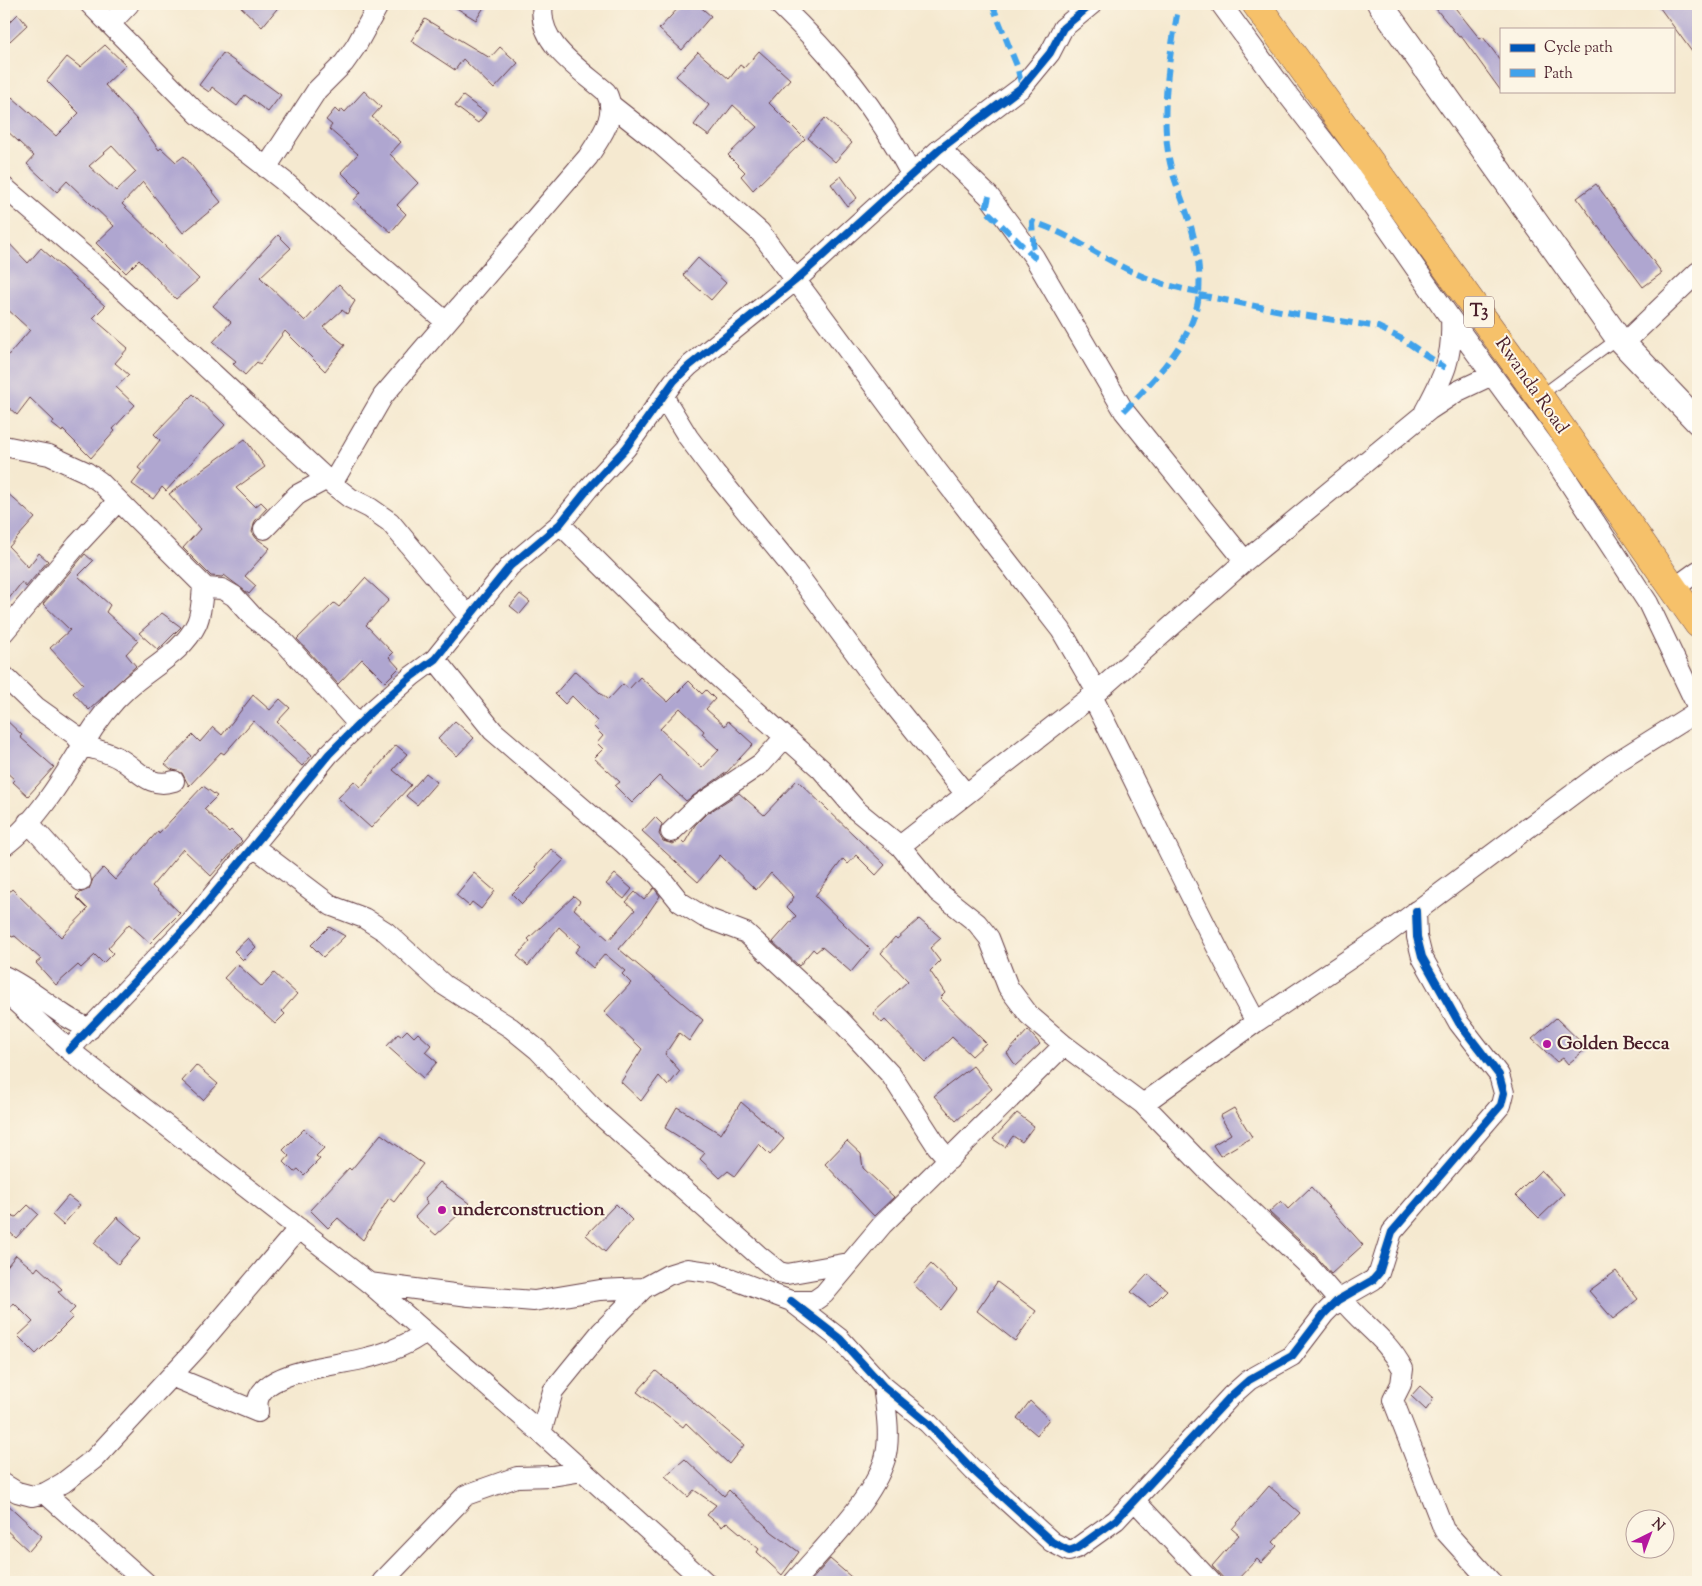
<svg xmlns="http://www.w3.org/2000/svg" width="1702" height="1586" viewBox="0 0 1702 1586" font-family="'Sorts Mill Goudy',serif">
<rect width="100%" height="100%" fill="#fcf5e5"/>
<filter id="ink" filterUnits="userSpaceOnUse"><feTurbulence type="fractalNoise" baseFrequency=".02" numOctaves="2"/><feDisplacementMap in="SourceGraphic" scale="10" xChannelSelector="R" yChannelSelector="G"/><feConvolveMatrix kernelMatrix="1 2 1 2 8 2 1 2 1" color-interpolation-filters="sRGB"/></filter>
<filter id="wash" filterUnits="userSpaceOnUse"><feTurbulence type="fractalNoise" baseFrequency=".0096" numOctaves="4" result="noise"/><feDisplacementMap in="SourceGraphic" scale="20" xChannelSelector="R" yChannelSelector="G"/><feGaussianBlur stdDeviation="1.12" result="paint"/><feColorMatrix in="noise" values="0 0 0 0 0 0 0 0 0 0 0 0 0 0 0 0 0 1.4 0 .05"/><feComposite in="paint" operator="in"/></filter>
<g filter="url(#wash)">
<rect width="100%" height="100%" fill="#f5e9d0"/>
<g id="blocks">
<path fill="#afa6d0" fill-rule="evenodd" d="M 238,4 L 281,4 L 262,27 Z
M 450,4 L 486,4 L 476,20 Z
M 682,4 L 697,4 L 711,16 L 682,50 L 659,29 Z
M 1432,4 L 1452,4 L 1480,39 L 1483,37 L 1501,61 L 1501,91 L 1461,36 L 1459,37 Z
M 1657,4 L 1698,4 L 1698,60 Z
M 18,14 L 27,25 L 10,41 L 4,35 L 4,28 Z
M 425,19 L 490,58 L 500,47 L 518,63 L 494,89 L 463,59 L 455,70 L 411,41 Z
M 105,45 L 126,65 L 105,85 L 138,121 L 159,150 L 161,148 L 176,162 L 184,156 L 221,202 L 183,233 L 143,182 L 122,204 L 199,279 L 176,299 L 139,260 L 126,273 L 96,243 L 114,226 L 67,181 L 57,192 L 27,164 L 34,156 L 4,128 L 4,106 L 12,97 L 56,136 L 79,113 L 47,81 L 67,57 L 80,67 ZM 112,146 L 136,172 L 116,191 L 89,166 Z
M 759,51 L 790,79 L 769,103 L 805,139 L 753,190 L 741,176 L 745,172 L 728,155 L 757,127 L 733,105 L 709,136 L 694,125 L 709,105 L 676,76 L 698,52 L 729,79 L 740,65 L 744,68 Z
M 223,53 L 281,95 L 268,112 L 245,95 L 237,106 L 212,87 L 209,92 L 199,85 Z
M 364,91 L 381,107 L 372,117 L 401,142 L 390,154 L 418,183 L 397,205 L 406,214 L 391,232 L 354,200 L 361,192 L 341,172 L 358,154 L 329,129 L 332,125 L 326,120 L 335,109 L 339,113 L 342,109 L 345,112 Z
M 463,96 L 486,113 L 478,123 L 455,106 Z
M 825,118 L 852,143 L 835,162 L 808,138 Z
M 841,176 L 857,198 L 847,206 L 831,184 Z
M 1596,184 L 1662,273 L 1643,287 L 1577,198 Z
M 278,235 L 291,248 L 260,277 L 305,321 L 339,284 L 355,301 L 347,314 L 342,310 L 323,327 L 345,345 L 325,371 L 285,331 L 260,364 L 257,362 L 245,375 L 233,364 L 236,361 L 213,342 L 231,322 L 213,306 Z
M 4,238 L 28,263 L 41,248 L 105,306 L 93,318 L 128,348 L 115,363 L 129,375 L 116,387 L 135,405 L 113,429 L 115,431 L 91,458 L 63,430 L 62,432 L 52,424 L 54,421 L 30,398 L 17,415 L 4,403 L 4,360 L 30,330 L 4,306 Z
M 698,258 L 726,283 L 711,300 L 683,275 Z
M 193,394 L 225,425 L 166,491 L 162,487 L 153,499 L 132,484 L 142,471 L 138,468 L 160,440 L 154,434 Z
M 245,439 L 265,467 L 236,488 L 255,507 L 261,502 L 267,508 L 255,521 L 252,532 L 256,538 L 270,548 L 245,576 L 256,586 L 249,594 L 224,575 L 222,577 L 211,576 L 183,548 L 200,529 L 169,494 Z
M 4,490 L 35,518 L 9,547 L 28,567 L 39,553 L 48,561 L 26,587 L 22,582 L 4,605 Z
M 85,554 L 93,561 L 78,576 L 110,605 L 106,612 L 138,641 L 126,654 L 136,666 L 89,710 L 73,693 L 83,684 L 50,648 L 70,630 L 43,604 Z
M 365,578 L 389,600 L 366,625 L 393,653 L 389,657 L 399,668 L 385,682 L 362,659 L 338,684 L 297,639 L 334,603 L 339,607 Z
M 520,594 L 530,602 L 520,614 L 510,606 Z
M 162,613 L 181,627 L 158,650 L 139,633 Z
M 575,671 L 608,700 L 623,684 L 629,689 L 640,677 L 668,702 L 689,681 L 702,694 L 706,690 L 715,699 L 706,709 L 725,726 L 728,721 L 753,744 L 727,772 L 686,801 L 659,776 L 632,803 L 615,786 L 620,782 L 594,758 L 603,749 L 597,743 L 603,736 L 593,726 L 597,721 L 572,696 L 565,704 L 555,694 ZM 680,708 L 704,731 L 702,734 L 719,750 L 702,768 L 660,729 Z
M 253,695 L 270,710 L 280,699 L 290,708 L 277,722 L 312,755 L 302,766 L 253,721 L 224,754 L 221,752 L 189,786 L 182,773 L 171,769 L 165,764 L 193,735 L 200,742 L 213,727 L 222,735 Z
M 4,718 L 22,735 L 20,737 L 54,767 L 28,796 L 13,782 L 15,780 L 4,770 Z
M 455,721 L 474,738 L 457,756 L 438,739 Z
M 396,745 L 407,754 L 393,770 L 411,785 L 371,828 L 338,798 L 354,781 L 361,787 Z
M 426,773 L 437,782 L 417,805 L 406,796 Z
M 797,780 L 885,865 L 876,875 L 856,855 L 848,864 L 843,859 L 815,896 L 870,949 L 851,972 L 822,947 L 816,952 L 813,949 L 799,966 L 773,942 L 796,916 L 787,907 L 794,897 L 771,873 L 756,890 L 720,855 L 698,882 L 642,831 L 655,817 L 662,824 L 659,834 L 663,841 L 673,844 L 680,840 L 684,844 L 695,825 L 705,815 L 739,793 L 764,815 Z
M 203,786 L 217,796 L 204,809 L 229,832 L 231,830 L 242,841 L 211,876 L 183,849 L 152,886 L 180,913 L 150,943 L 129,924 L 108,948 L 113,953 L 103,963 L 95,955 L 81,968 L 78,965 L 56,985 L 36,963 L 41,959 L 15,936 L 12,937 L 4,928 L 4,898 L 12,889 L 61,937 L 88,909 L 76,897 L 80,893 L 89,889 L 93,879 L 103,868 L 115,880 L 158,831 L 159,833 Z
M 551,849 L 564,860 L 522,904 L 512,894 L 537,869 L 535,867 Z
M 474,873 L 495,891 L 481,909 L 472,902 L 469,906 L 456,895 Z
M 615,874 L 632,889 L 624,899 L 606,884 Z
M 654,888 L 660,896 L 642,922 L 619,949 L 703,1020 L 689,1041 L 679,1033 L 665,1054 L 680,1071 L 668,1086 L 659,1076 L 641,1101 L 621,1082 L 642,1049 L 604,1012 L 631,983 L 622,974 L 625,971 L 605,954 L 593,968 L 575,952 L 580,946 L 559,927 L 528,966 L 517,956 L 530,941 L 528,939 L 574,896 L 580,901 L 574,909 L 609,940 L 635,910 L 626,902 L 635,892 L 644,900 Z
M 919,919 L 941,938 L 930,948 L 940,961 L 930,971 L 945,993 L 940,998 L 986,1043 L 972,1056 L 952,1037 L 926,1062 L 885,1020 L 882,1023 L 873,1013 L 908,981 L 881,953 L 895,937 L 897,939 Z
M 329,927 L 345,936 L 323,957 L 311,945 Z
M 248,938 L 256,947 L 243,960 L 234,951 Z
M 237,964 L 262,987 L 274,973 L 297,994 L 282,1011 L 285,1014 L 275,1024 L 224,978 Z
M 1556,1018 L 1587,1048 L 1568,1064 L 1563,1058 L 1557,1062 L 1532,1039 Z
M 407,1030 L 414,1037 L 418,1033 L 431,1045 L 425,1052 L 437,1062 L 423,1078 L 387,1046 L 398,1034 L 401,1036 Z
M 1028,1030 L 1040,1044 L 1016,1066 L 1007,1053 Z
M 196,1065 L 218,1084 L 203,1100 L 182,1081 Z
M 973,1066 L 992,1089 L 956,1121 L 934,1096 Z
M 741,1102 L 784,1139 L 770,1155 L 759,1144 L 735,1176 L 728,1171 L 720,1178 L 700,1159 L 705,1153 L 665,1128 L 677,1107 L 721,1134 Z
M 1234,1108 L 1252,1137 L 1220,1156 L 1213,1145 L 1231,1134 L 1220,1116 Z
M 1017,1113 L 1034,1126 L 1022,1142 L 1013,1136 L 1005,1147 L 993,1139 Z
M 304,1129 L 324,1148 L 316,1156 L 320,1159 L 304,1175 L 298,1169 L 294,1172 L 284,1162 L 289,1156 L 283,1150 Z
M 381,1134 L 423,1164 L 394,1202 L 389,1198 L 363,1240 L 338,1218 L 328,1228 L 310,1210 L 349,1168 L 351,1170 Z
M 847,1141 L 861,1154 L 863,1168 L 894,1197 L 874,1216 L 825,1164 Z
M 1541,1170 L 1564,1194 L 1539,1218 L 1516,1195 Z
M 440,1182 L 470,1204 L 436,1235 L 415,1217 L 427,1204 L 425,1198 Z
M 1311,1187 L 1363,1245 L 1331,1274 L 1315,1255 L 1269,1212 L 1281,1201 L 1288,1209 Z
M 68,1196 L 80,1205 L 63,1225 L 52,1215 Z
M 616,1204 L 632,1220 L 605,1252 L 586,1235 Z
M 28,1205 L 38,1214 L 16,1238 L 4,1227 L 4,1212 L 16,1217 Z
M 117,1217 L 141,1238 L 118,1264 L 94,1243 Z
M 16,1255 L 35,1271 L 38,1267 L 62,1289 L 58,1292 L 75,1308 L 69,1314 L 73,1317 L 36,1354 L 18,1336 L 33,1322 L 14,1303 L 4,1315 L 4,1270 Z
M 931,1264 L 957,1289 L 941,1310 L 913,1284 Z
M 1616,1271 L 1638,1299 L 1613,1319 L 1589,1291 Z
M 1148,1274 L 1167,1290 L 1150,1307 L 1131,1292 Z
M 997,1282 L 1036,1311 L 1015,1341 L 977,1311 Z
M 656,1371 L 744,1445 L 729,1464 L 686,1423 L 683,1427 L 637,1392 Z
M 1420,1386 L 1434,1399 L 1426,1410 L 1411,1396 Z
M 1030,1401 L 1049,1419 L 1037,1435 L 1017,1418 Z
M 685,1459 L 724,1496 L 729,1490 L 772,1532 L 799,1552 L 782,1575 L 757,1552 L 759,1549 L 727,1522 L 722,1527 L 707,1515 L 716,1505 L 694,1490 L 688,1497 L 665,1476 Z
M 1269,1486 L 1300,1513 L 1273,1542 L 1277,1546 L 1261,1563 L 1257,1559 L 1235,1582 L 1227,1582 L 1212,1566 L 1239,1535 L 1232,1529 Z
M 4,1501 L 42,1536 L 29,1551 L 4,1528 Z
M 830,1559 L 857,1582 L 810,1582 Z"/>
</g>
</g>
<g filter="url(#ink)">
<use href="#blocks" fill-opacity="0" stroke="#643d44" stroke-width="1"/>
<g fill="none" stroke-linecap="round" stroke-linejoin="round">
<g stroke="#643d44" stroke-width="12">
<path id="service" d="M 1540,396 L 1618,338"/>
</g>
<g stroke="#643d44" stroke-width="22">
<path id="minor" d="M 90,4 L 198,114 L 285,182 L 446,322
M 779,4 C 832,55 877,108 911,174
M 1221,4 L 1284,90 L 1354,180 L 1451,319 L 1555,461 L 1648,603 L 1698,708
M 110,24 L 129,4
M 611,105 L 658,142 L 760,232 L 938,472 L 1061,630 L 1097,692
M 940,149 L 989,196 L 1034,257 L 1124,411 L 1245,561
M 266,168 L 317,90 L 344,63 L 356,46 L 379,4
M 4,187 L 110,278 L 332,484 L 350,498 L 370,508 L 390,522 L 468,616
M 1623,344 L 1698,272
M 663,396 L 688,437 L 715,473 L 795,571 L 887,696 L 965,793
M 1425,411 C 1443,377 1453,360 1451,319
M 4,446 L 49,455 L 86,472 L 100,482 L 206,588 L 222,589 L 234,596 L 255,619 L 284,642 L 359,725
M 332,484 L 383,396 L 588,157 C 600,137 619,116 606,92 C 580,69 536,43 543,4
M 560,524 L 678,641 L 821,769 L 856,810 L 900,846 L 938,892 L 977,923 L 989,938 L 1008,987 L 1029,1015 L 1064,1045 L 1143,1104 L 1208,1171 L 1307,1264 L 1338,1300
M 264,529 L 297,495 L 327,479
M 1673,589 L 1698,571
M 4,632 L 77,545 L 118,501
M 435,659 L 493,731 L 623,843 L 659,876 L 680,902 L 704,917 L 746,933 L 839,1019 L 891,1075 L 937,1146 L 949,1160
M 4,676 L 36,707 L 74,734 L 83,745 C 63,778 35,824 4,846
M 1092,696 C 1147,805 1198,915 1256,1022
M 174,781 C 149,789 139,770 120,759 C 109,752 95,750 83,745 C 94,726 111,703 128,688 C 151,667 183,653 197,623 C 202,611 202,597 203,585
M 28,822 L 81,881
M 671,832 L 698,806 L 762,763 L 785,737
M 900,846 L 1097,692 L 1245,561 L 1429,410 L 1458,391 L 1492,375
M 254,847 L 332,906 L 364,918 L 386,932 L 444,985 L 511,1028 L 538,1050 L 598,1113 L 758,1255 L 779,1272 L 787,1274 L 849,1263
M 4,976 C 36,991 58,1016 90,1029
M 4,991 L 69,1050 L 369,1283 L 541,1433 L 705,1582
M 69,1050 L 190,923 L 329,754 L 372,711 L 412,676 L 435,659 L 510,566 L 560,524 L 588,489 L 626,448 L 674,381 L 689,366 L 797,279 L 940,149 L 1022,87 L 1050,53 L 1063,28 L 1092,4
M 1143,1104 L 1256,1022 L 1382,937 L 1612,765 L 1698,711
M 369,1283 L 469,1296 L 534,1301 L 600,1290 L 644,1288 L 668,1275 L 687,1269 L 716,1273 L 791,1301 L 814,1301 L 824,1294 L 882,1225 L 1064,1045
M 1341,1298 C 1363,1326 1386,1337 1403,1369 L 1401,1384 L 1393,1400 L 1444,1530 L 1491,1582
M 791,1301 L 840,1339 L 883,1386 L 928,1423 L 974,1471 L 1052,1542 L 1069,1551 L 1077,1548 L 1116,1520 L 1231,1396 L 1249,1380 L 1292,1356 L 1324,1314 L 1338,1300 L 1373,1280 L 1379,1273 L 1392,1232 L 1501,1105 L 1504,1093 L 1499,1075 L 1459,1023 L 1422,957 L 1417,937 L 1416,911
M 171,1376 L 258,1412 C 258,1408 257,1404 258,1400 C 265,1370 341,1365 366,1358 C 387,1353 408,1345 425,1332
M 541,1433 L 553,1391 L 601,1332 L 644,1288
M 4,1484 L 17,1492 L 32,1496 L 45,1493 L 63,1483 L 94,1459 L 195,1350 L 299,1228
M 45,1493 L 145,1582
M 1135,1501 L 1211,1582
M 382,1582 L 466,1495 L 517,1477 L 552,1476 L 583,1471
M 794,1582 C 823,1548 872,1501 885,1459 C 891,1436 886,1409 883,1386"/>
</g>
<g stroke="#643d44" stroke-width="27">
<path id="tertiary" d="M 1380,4 L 1618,338 L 1698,422"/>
</g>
<g stroke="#643d44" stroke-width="29">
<path id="trunk" d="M 1256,4 L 1539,396 L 1698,624"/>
</g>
<use href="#service" stroke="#fff" stroke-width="10"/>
<use href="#minor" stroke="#fff" stroke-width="20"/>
<use href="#tertiary" stroke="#fff" stroke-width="25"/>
<use href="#trunk" stroke="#f6c16b" stroke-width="28"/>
<path stroke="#40a2eb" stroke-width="6" stroke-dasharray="12 6" stroke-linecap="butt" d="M 992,4 L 1017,66 L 1022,87
M 989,196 L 986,210 L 1034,257 L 1032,222 C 1063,231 1088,249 1115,263 C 1142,278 1169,287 1199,292
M 1199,295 L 1296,314 L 1378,327 L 1402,339 L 1445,368
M 1124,411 C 1149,385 1185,348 1195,313 C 1204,286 1198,250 1190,223 C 1184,202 1173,180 1169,158 C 1160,108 1170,53 1179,4"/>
<g stroke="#fcf5e5" stroke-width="11">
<path id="cycleway" d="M 69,1050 L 190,923 L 329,754 L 372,711 L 412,676 L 435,659 L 510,566 L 560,524 L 588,489 L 626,448 L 674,381 L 689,366 L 797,279 L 940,149 L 1022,87 L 1050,53 L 1063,28 L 1092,4
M 791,1301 L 840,1339 L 883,1386 L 928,1423 L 974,1471 L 1052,1542 L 1069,1551 L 1077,1548 L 1116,1520 L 1231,1396 L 1249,1380 L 1292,1356 L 1324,1314 L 1338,1300 L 1373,1280 L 1379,1273 L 1392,1232 L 1501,1105 L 1504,1093 L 1499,1075 L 1459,1023 L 1422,957 L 1417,937 L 1416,911"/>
</g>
<use href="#cycleway" stroke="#0057b8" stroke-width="8"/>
</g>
</g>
<g fill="#b5179e" stroke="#fcf5e5" stroke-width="2">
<circle cx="1547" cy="1044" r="5"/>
<circle cx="442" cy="1210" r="5"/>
</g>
<g text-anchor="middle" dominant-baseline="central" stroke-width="4" stroke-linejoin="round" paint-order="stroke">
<rect fill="#fcf5e5" stroke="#7f5f63" stroke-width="1" x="1464" y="296.5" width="30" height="31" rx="4"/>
<g font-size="18" font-weight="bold" fill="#4a1f2b">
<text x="1479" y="312">T3</text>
</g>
<g font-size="19" fill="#4a1f2b" stroke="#fcf5e5">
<text transform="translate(1531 386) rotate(55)">Rwanda Road</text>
</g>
<g font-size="19" font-weight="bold" fill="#4a1f2b" stroke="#fcf5e5" text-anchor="start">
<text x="1557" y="1044">Golden Becca</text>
<text x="452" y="1210">underconstruction</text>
</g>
</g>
<rect width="1702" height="1586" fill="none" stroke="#fcf5e5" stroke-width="20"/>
<rect x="1500" y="28" width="175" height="65" fill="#fcf5e5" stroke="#b59f9b"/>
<rect x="1510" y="44" width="25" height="8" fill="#0057b8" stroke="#b59f9b"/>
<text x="1544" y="52" font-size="15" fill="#4a1f2b">Cycle path</text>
<rect x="1510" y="69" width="25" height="8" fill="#40a2eb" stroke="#b59f9b"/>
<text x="1544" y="78" font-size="15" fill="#4a1f2b">Path</text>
<g transform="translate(1650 1534) rotate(42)"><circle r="24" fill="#fcf5e5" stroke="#b59f9b"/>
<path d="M0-4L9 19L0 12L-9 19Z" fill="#b5179e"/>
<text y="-8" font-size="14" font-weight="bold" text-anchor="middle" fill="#4a1f2b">N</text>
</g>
</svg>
